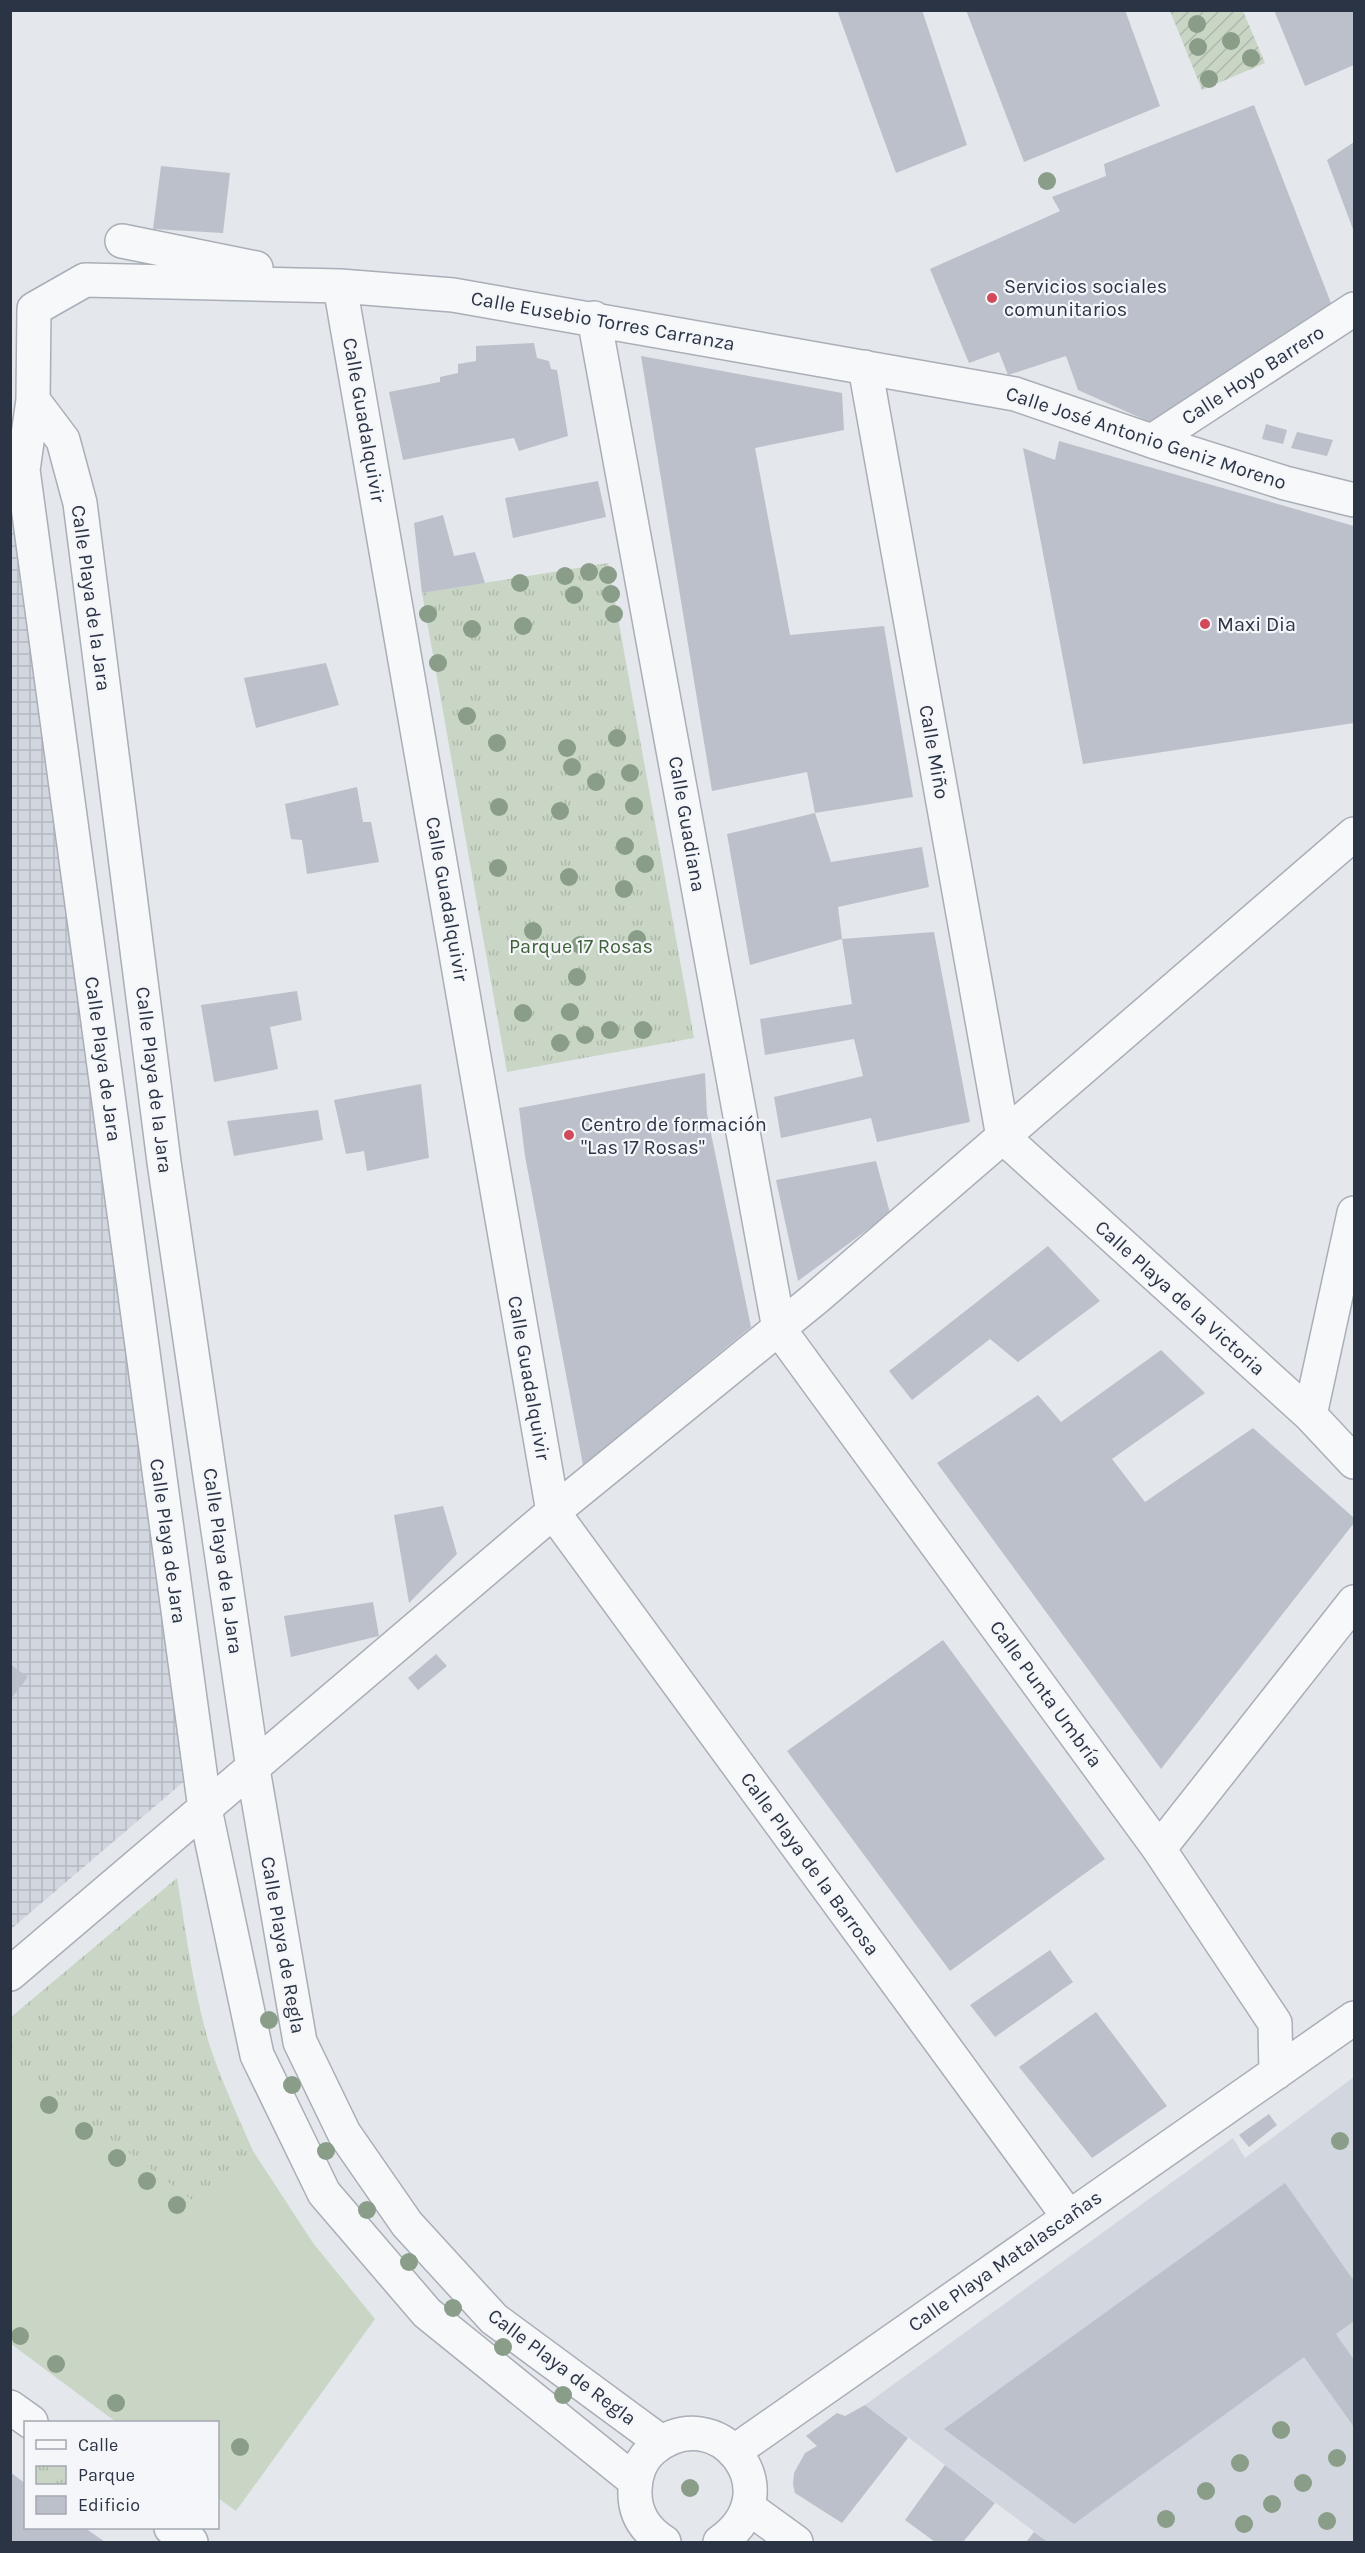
<svg xmlns="http://www.w3.org/2000/svg" width="1365" height="2553" viewBox="0 0 1365 2553" font-family="Karla,sans-serif">
<defs>
<pattern id="industrial-grid" width="8" height="8" patternUnits="userSpaceOnUse" patternTransform="scale(1.5)"><rect width="8" height="8" fill="#d2d6de"/><path d="M0 4h8M4 0v8" fill="none" stroke="#b4b8c0"/></pattern>
<pattern id="park-tufts" width="24" height="20" patternUnits="userSpaceOnUse" patternTransform="scale(1.5)"><rect width="24" height="20" fill="#c9d6c5"/><path d="M3 7l-1-3M5 7V3M7 7l1-3M15 17l-1-3M17 17v-4M19 17l1-3" fill="none" stroke="#adb8ab"/></pattern>
<pattern id="garden-furrows" width="10" height="10" patternUnits="userSpaceOnUse" patternTransform="scale(1.5)"><rect width="10" height="10" fill="#c9d6c5"/><path d="M-1 1l2-2M0 10L10 0M9 11l2-2" fill="none" stroke="#adb8ab"/></pattern>
</defs>
<rect width="100%" height="100%" fill="#e4e7ec"/>
<path fill="#d2d6de" d="M 1354,2077 L 1354,2542 L 1048,2542 L 865,2405 L 1233,2138 L 1245,2158 Z"/>
<path fill="url(#industrial-grid)" d="M 10,499 L 187,1779 L 11,1929 L 10,1929 Z"/>
<path fill="#c9d6c5" d="M 11,2064 L 192,2199 L 253,2151 L 313,2243 L 375,2319 L 236,2511 L 218,2498 L 218,2422 L 116,2422 L 11,2344 Z"/>
<path fill="url(#park-tufts)" d="M 608,563 L 694,1038 L 507,1072 L 422,593 Z
M 177,1878 C 186,1933 193,1987 208,2040 C 220,2078 237,2114 253,2151 L 192,2200 L 10,2064 L 11,2017 Z"/>
<path fill="url(#garden-furrows)" d="M 1170,11 L 1243,11 L 1265,63 L 1202,90 Z"/>
<path fill="#bbc0ca" d="M 837,10 L 922,10 L 967,145 L 896,173 Z
M 966,10 L 1125,10 L 1160,106 L 1024,162 Z
M 1274,10 L 1354,10 L 1354,65 L 1305,86 Z
M 1254,105 L 1331,303 L 1152,423 L 1078,390 L 1066,356 L 1008,375 L 999,352 L 969,363 L 930,269 L 1060,211 L 1052,197 L 1106,176 L 1104,164 Z
M 1354,142 L 1354,232 L 1327,160 Z
M 161,166 L 230,173 L 223,233 L 153,229 Z
M 534,343 L 537,358 L 549,361 L 551,369 L 557,370 L 568,436 L 519,451 L 514,438 L 403,460 L 389,392 L 440,382 L 440,377 L 458,373 L 458,364 L 476,361 L 476,346 Z
M 641,356 L 842,393 L 844,430 L 755,448 L 790,635 L 884,626 L 913,797 L 815,813 L 831,862 L 922,847 L 929,887 L 838,907 L 842,939 L 750,965 L 727,834 L 815,813 L 807,772 L 712,791 Z
M 1266,424 L 1287,430 L 1283,444 L 1262,439 Z
M 1297,432 L 1333,440 L 1327,456 L 1291,448 Z
M 1059,441 L 1354,526 L 1354,723 L 1083,764 L 1023,448 L 1055,460 Z
M 598,481 L 606,517 L 513,538 L 505,498 Z
M 443,515 L 454,556 L 475,552 L 485,583 L 422,593 L 414,523 Z
M 326,663 L 339,705 L 256,728 L 244,678 Z
M 357,787 L 363,822 L 371,822 L 379,862 L 307,874 L 302,840 L 291,839 L 285,804 Z
M 934,932 L 970,1122 L 877,1142 L 871,1118 L 781,1138 L 774,1097 L 863,1076 L 854,1039 L 765,1055 L 760,1019 L 852,1004 L 842,939 Z
M 297,991 L 302,1020 L 270,1027 L 278,1069 L 214,1082 L 201,1005 Z
M 705,1073 L 707,1114 L 751,1327 L 583,1465 L 525,1156 L 519,1108 Z
M 421,1084 L 429,1158 L 367,1171 L 364,1151 L 346,1154 L 334,1100 Z
M 318,1110 L 323,1140 L 234,1156 L 227,1121 Z
M 876,1161 L 890,1213 L 798,1281 L 776,1180 Z
M 1048,1246 L 1100,1301 L 1018,1362 L 990,1339 L 912,1400 L 889,1371 Z
M 1161,1350 L 1205,1393 L 1112,1459 L 1145,1502 L 1253,1428 L 1354,1518 L 1354,1523 L 1161,1769 L 937,1463 L 1038,1395 L 1061,1422 Z
M 443,1506 L 457,1554 L 409,1603 L 394,1515 Z
M 373,1602 L 379,1636 L 291,1657 L 284,1616 Z
M 943,1640 L 1105,1859 L 950,1971 L 787,1751 Z
M 436,1654 L 447,1666 L 418,1690 L 408,1678 Z
M 10,1664 L 28,1677 L 10,1700 Z
M 1050,1950 L 1073,1982 L 995,2037 L 970,2005 Z
M 1096,2012 L 1167,2106 L 1092,2158 L 1019,2067 Z
M 1269,2114 L 1277,2125 L 1249,2147 L 1239,2135 Z
M 1285,2183 L 1354,2281 L 1354,2321 L 1336,2334 L 1354,2360 L 1354,2427 L 1304,2357 L 1074,2524 L 944,2429 Z
M 865,2405 L 908,2438 L 842,2523 L 795,2493 L 793,2484 L 794,2473 L 805,2453 L 817,2446 L 806,2436 L 837,2413 L 845,2416 Z
M 945,2465 L 995,2503 L 963,2542 L 935,2542 L 905,2520 Z
M 10,2472 L 26,2484 L 26,2528 L 85,2528 L 105,2542 L 10,2542 Z
M 1034,2532 L 1048,2542 L 1026,2542 Z"/>
<g fill="none" stroke-linecap="round" stroke-linejoin="round">
<g stroke="#a9aeb7" stroke-width="36">
<path id="minor" d="M 122,241 L 256,268
M 340,286 L 553,1512 L 1068,2216
M 594,318 L 779,1329 L 1159,1849 L 1275,2023 L 1276,2073
M 865,367 L 1003,1137
M 33,400 L 63,440 L 80,503 L 164,1162 L 253,1769 L 300,2042 L 344,2133 L 407,2224 L 494,2319 L 661,2442
M 1152,441 L 1354,309
M 1003,1137 L 1310,1415 L 1354,1462
M 1310,1415 L 1354,1213
M 1159,1849 L 1354,1602
M 10,1974 L 553,1512 L 816,1298 L 1354,834
M 10,2407 L 31,2422
M 735,2451 L 1354,2018
M 635,2481 L 427,2313 L 324,2193 L 257,2055 L 205,1809 L 23,470 L 33,400 L 34,309 L 85,280 L 340,286 L 453,295 L 1015,394 L 1152,441 L 1285,483 L 1354,500
M 749,2508 L 796,2542
M 171,2528 L 191,2542
M 664,2542 C 645,2530 634,2513 635,2490 C 635,2475 641,2459 653,2449 C 716,2396 794,2491 720,2542"/>
</g>
<use href="#minor" stroke="#f7f8fa" stroke-width="33"/>
</g>
<g fill="#899d89">
<circle cx="1197" cy="24" r="9"/>
<circle cx="1231" cy="41" r="9"/>
<circle cx="1198" cy="47" r="9"/>
<circle cx="1251" cy="58" r="9"/>
<circle cx="1209" cy="79" r="9"/>
<circle cx="1047" cy="181" r="9"/>
<circle cx="589" cy="572" r="9"/>
<circle cx="608" cy="575" r="9"/>
<circle cx="565" cy="576" r="9"/>
<circle cx="520" cy="583" r="9"/>
<circle cx="611" cy="594" r="9"/>
<circle cx="574" cy="595" r="9"/>
<circle cx="428" cy="614" r="9"/>
<circle cx="614" cy="614" r="9"/>
<circle cx="523" cy="626" r="9"/>
<circle cx="472" cy="629" r="9"/>
<circle cx="438" cy="663" r="9"/>
<circle cx="467" cy="716" r="9"/>
<circle cx="617" cy="738" r="9"/>
<circle cx="497" cy="743" r="9"/>
<circle cx="567" cy="748" r="9"/>
<circle cx="572" cy="767" r="9"/>
<circle cx="630" cy="773" r="9"/>
<circle cx="596" cy="782" r="9"/>
<circle cx="634" cy="806" r="9"/>
<circle cx="499" cy="807" r="9"/>
<circle cx="560" cy="811" r="9"/>
<circle cx="625" cy="846" r="9"/>
<circle cx="645" cy="864" r="9"/>
<circle cx="498" cy="868" r="9"/>
<circle cx="569" cy="877" r="9"/>
<circle cx="624" cy="889" r="9"/>
<circle cx="533" cy="931" r="9"/>
<circle cx="637" cy="939" r="9"/>
<circle cx="580" cy="945" r="9"/>
<circle cx="577" cy="977" r="9"/>
<circle cx="570" cy="1012" r="9"/>
<circle cx="523" cy="1013" r="9"/>
<circle cx="610" cy="1030" r="9"/>
<circle cx="643" cy="1030" r="9"/>
<circle cx="585" cy="1035" r="9"/>
<circle cx="560" cy="1043" r="9"/>
<circle cx="269" cy="2020" r="9"/>
<circle cx="292" cy="2085" r="9"/>
<circle cx="49" cy="2105" r="9"/>
<circle cx="84" cy="2131" r="9"/>
<circle cx="1340" cy="2141" r="9"/>
<circle cx="326" cy="2151" r="9"/>
<circle cx="117" cy="2158" r="9"/>
<circle cx="147" cy="2181" r="9"/>
<circle cx="177" cy="2205" r="9"/>
<circle cx="367" cy="2210" r="9"/>
<circle cx="409" cy="2262" r="9"/>
<circle cx="453" cy="2308" r="9"/>
<circle cx="20" cy="2336" r="9"/>
<circle cx="503" cy="2347" r="9"/>
<circle cx="56" cy="2364" r="9"/>
<circle cx="563" cy="2395" r="9"/>
<circle cx="116" cy="2403" r="9"/>
<circle cx="1281" cy="2430" r="9"/>
<circle cx="240" cy="2447" r="9"/>
<circle cx="1337" cy="2458" r="9"/>
<circle cx="1240" cy="2463" r="9"/>
<circle cx="1303" cy="2483" r="9"/>
<circle cx="690" cy="2488" r="9"/>
<circle cx="1206" cy="2491" r="9"/>
<circle cx="1272" cy="2504" r="9"/>
<circle cx="1166" cy="2519" r="9"/>
<circle cx="1327" cy="2521" r="9"/>
<circle cx="1244" cy="2524" r="9"/>
</g>
<g fill="#d1495b" stroke="#f4f6f9" stroke-width="2">
<circle cx="992" cy="298" r="6"/>
<circle cx="1205" cy="624" r="6"/>
<circle cx="569" cy="1135" r="6"/>
</g>
<g text-anchor="middle" dominant-baseline="central" stroke-width="4.5" stroke-linejoin="round" paint-order="stroke">
<g font-size="20" fill="#2b3445" stroke="#f4f6f9" text-anchor="start">
<text x="1004" y="286">Servicios sociales<tspan x="1004" dy="23">comunitarios</tspan></text>
<text x="1217" y="624">Maxi Dia</text>
<text x="581" y="1124">Centro de formación<tspan x="581" dy="23">"Las 17 Rosas"</tspan></text>
</g>
<g font-size="20" fill="#2b3445" stroke="#f4f6f9">
<text transform="translate(603 321) rotate(10)">Calle Eusebio Torres Carranza</text>
<text transform="translate(1253 375) rotate(-33)">Calle Hoyo Barrero</text>
<text transform="translate(364 420) rotate(80)">Calle Guadalquivir</text>
<text transform="translate(1146 438) rotate(18)">Calle José Antonio Geniz Moreno</text>
<text transform="translate(91 598) rotate(82)">Calle Playa de la Jara</text>
<text transform="translate(934 752) rotate(80)">Calle Miño</text>
<text transform="translate(687 824) rotate(80)">Calle Guadiana</text>
<text transform="translate(447 899) rotate(80)">Calle Guadalquivir</text>
<text transform="translate(103 1059) rotate(82)">Calle Playa de Jara</text>
<text transform="translate(154 1080) rotate(83)">Calle Playa de la Jara</text>
<text transform="translate(1180 1298) rotate(42)">Calle Playa de la Victoria</text>
<text transform="translate(529 1378) rotate(80)">Calle Guadalquivir</text>
<text transform="translate(168 1541) rotate(82)">Calle Playa de Jara</text>
<text transform="translate(223 1561) rotate(82)">Calle Playa de la Jara</text>
<text transform="translate(1046 1694) rotate(54)">Calle Punta Umbría</text>
<text transform="translate(810 1864) rotate(54)">Calle Playa de la Barrosa</text>
<text transform="translate(283 1945) rotate(80)">Calle Playa de Regla</text>
<text transform="translate(1005 2261) rotate(-35)">Calle Playa Matalascañas</text>
<text transform="translate(562 2367) rotate(37)">Calle Playa de Regla</text>
</g>
<g font-size="20" fill="#3f6138" stroke="#f4f6f9">
<text x="581" y="946">Parque 17 Rosas</text>
</g>
</g>
<rect width="1365" height="2553" fill="none" stroke="#2b3445" stroke-width="24"/>
<rect x="24" y="2421" width="195" height="108" fill="#f4f6f9" stroke="#a4a8b1" stroke-width="1.5"/>
<rect x="36" y="2440" width="30" height="9" fill="#f7f8fa" stroke="#a4a8b1" stroke-width="1.5"/>
<text x="78" y="2451" font-size="18" fill="#2b3445">Calle</text>
<rect x="36" y="2466" width="30" height="18" fill="url(#park-tufts)" stroke="#a4a8b1" stroke-width="1.5"/>
<text x="78" y="2481" font-size="18" fill="#2b3445">Parque</text>
<rect x="36" y="2496" width="30" height="18" fill="#bbc0ca" stroke="#a4a8b1" stroke-width="1.5"/>
<text x="78" y="2511" font-size="18" fill="#2b3445">Edificio</text>
</svg>
